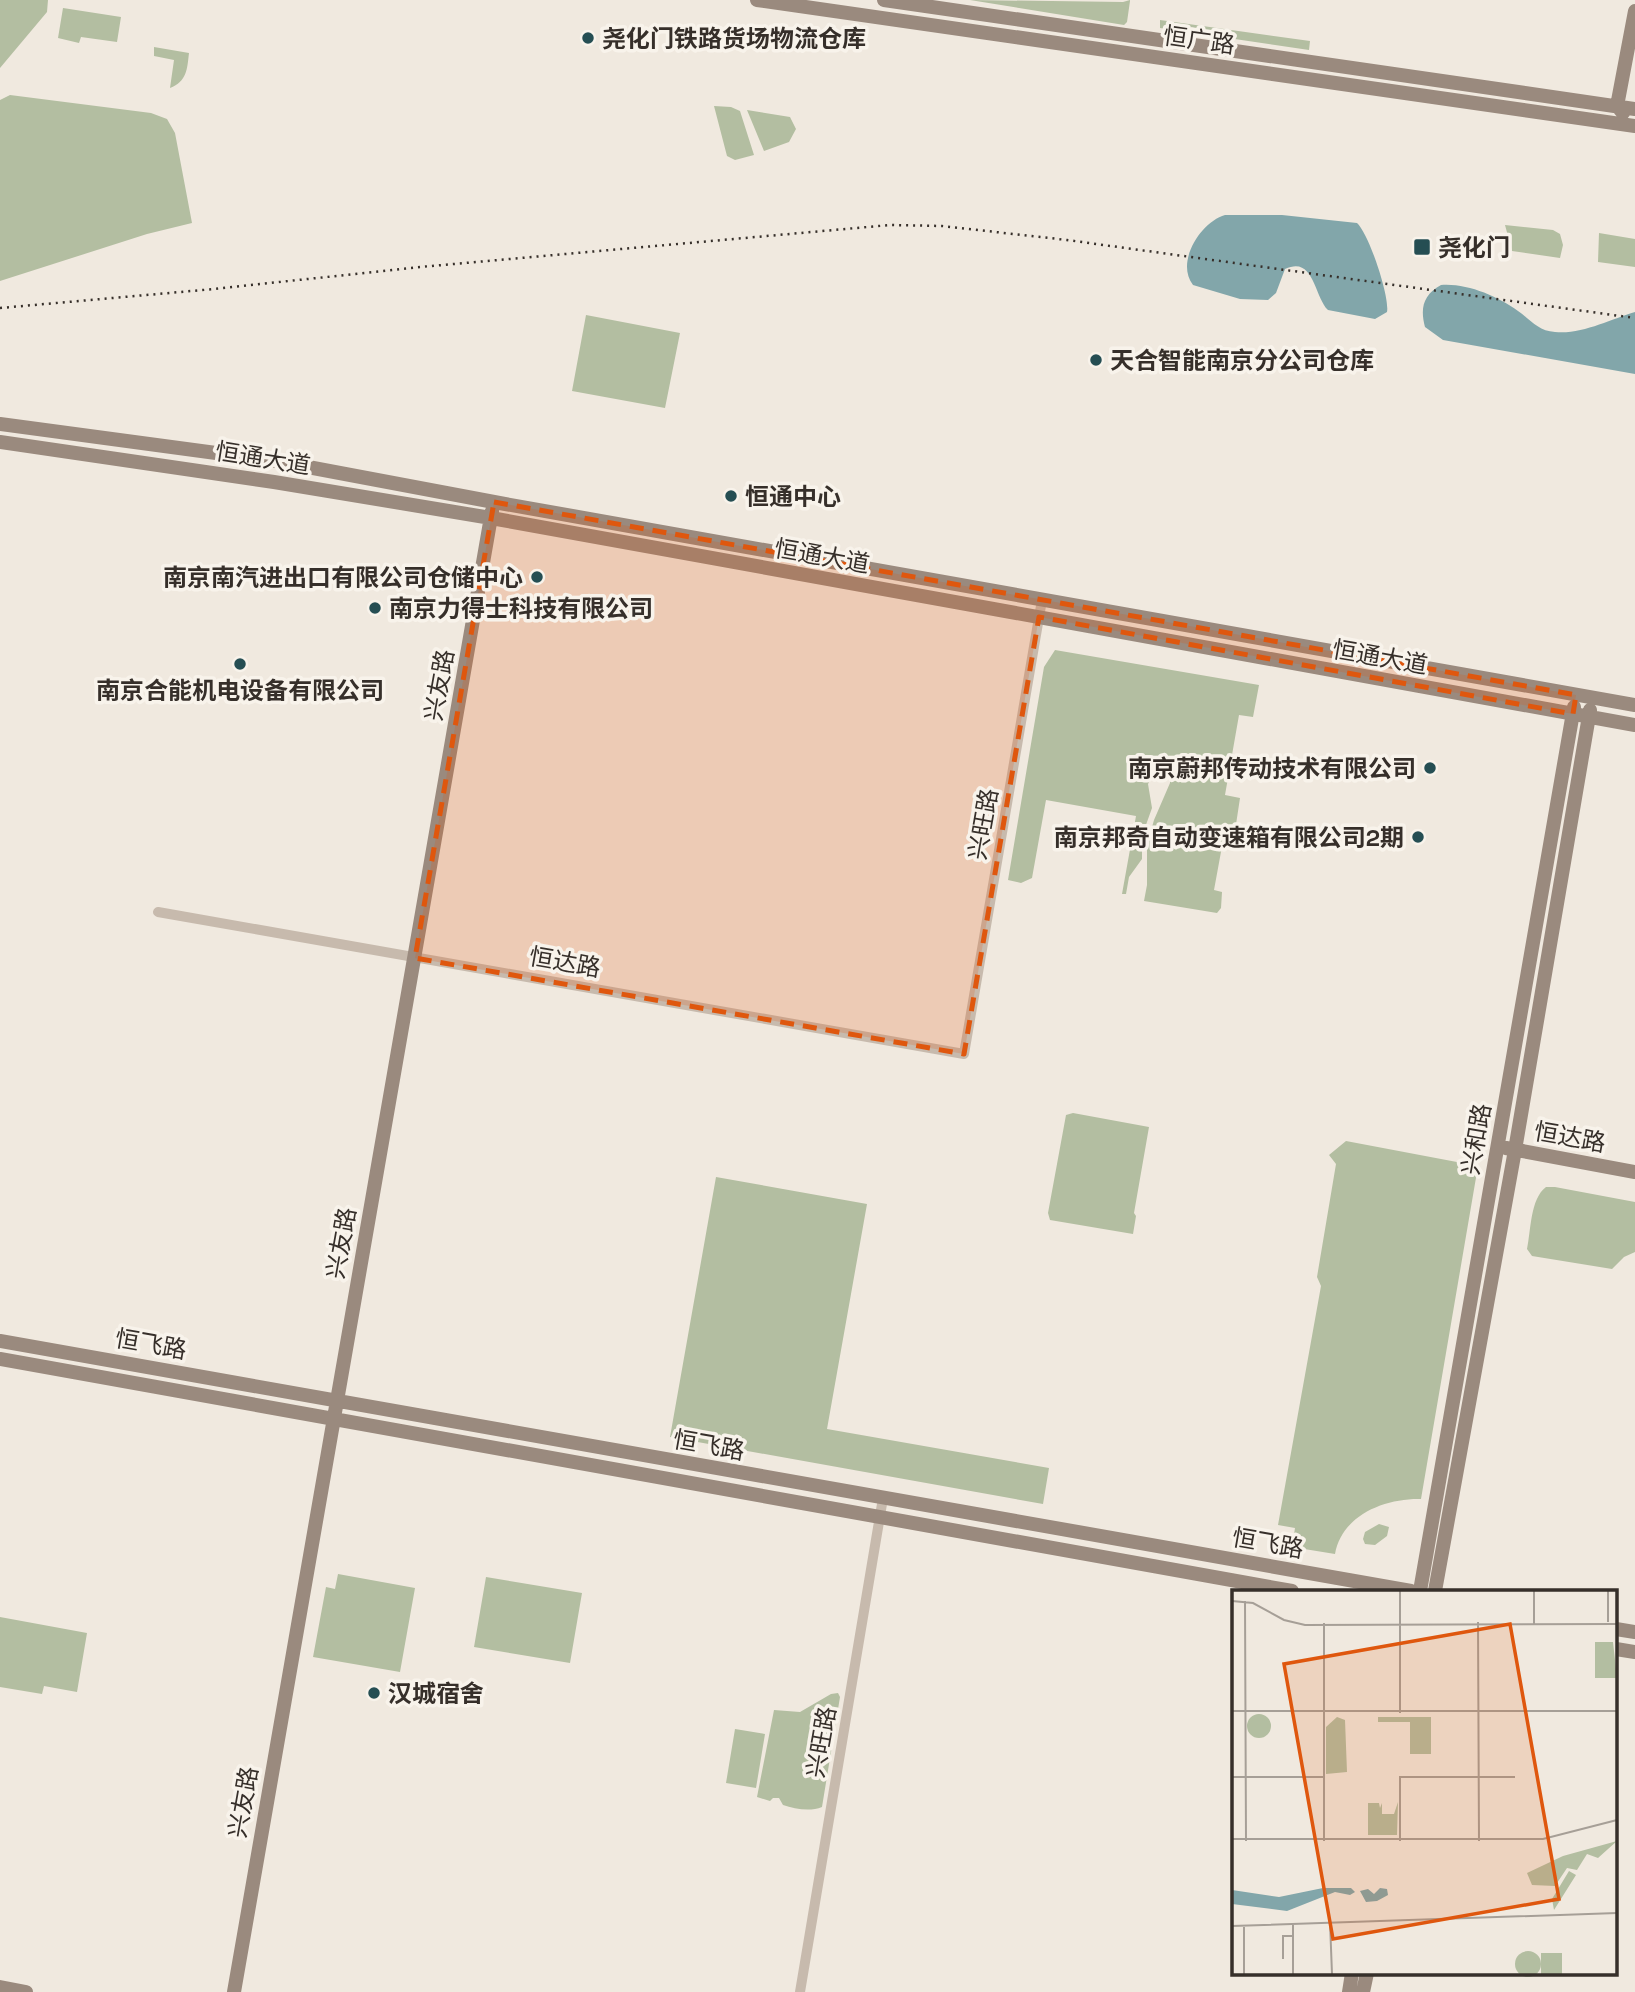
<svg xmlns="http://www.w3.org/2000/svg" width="1635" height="1992" viewBox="0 0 1635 1992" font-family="'Space Grotesk','Noto Sans SC',sans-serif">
<rect width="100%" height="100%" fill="#f0e9df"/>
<path fill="#b3bea1" d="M 0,0 L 48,0 L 47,12 L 0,68 Z
M 970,0 L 1123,2 L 1130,0 L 1130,1 L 1127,22 L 1124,25 Z
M 63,8 L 121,17 L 117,42 L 81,37 L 79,43 L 58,38 Z
M 1160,20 L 1310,41 L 1309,50 L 1160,28 Z
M 154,47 L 189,53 C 187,70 187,81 170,88 L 174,60 L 154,56 Z
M 10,95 L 151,113 L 167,119 L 175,133 L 192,223 L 147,234 L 0,281 L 0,100 Z
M 714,106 L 731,107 L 740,111 L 754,155 L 735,160 L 727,156 Z
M 747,110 L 790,117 L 796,129 L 789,142 L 764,151 Z
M 1505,225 L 1553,230 L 1560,234 L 1563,245 L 1560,258 L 1512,251 Z
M 1599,233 L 1635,239 L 1635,267 L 1598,262 Z
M 586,315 L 680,333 L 665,408 L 572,391 Z
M 1055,650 L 1259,685 L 1253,717 L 1239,715 L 1225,795 L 1240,798 L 1235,831 L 1225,830 L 1214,890 L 1222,892 L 1221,908 L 1217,913 L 1144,901 L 1147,885 L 1147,845 L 1154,820 L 1170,783 L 1170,778 L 1154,773 L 1148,784 L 1152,808 L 1142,836 L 1142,859 L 1129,877 L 1126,894 L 1122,894 L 1136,816 L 1046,800 L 1032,878 L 1021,883 L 1008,880 L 1044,667 Z
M 1073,1113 L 1149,1127 L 1134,1213 L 1136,1216 L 1133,1234 L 1050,1220 L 1048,1213 L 1066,1115 Z
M 1346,1141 L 1478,1166 L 1421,1499 C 1385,1498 1342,1515 1335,1554 L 1292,1547 L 1295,1528 L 1278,1525 L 1321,1286 L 1317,1277 L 1336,1164 L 1329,1155 Z
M 716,1177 L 867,1204 L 827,1429 L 1049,1468 L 1043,1504 L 670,1437 Z
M 1546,1187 L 1555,1187 L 1635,1202 L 1635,1252 L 1624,1257 L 1612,1269 L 1532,1256 L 1527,1249 C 1531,1231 1530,1199 1546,1187 Z
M 1379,1524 L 1389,1527 L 1387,1536 L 1375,1545 L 1365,1544 L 1363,1539 L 1365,1532 Z
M 338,1574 L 415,1588 L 400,1672 L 313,1657 L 326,1587 L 335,1589 Z
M 486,1577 L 582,1593 L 570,1663 L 474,1647 Z
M 0,1617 L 87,1633 L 77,1692 L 44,1686 L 42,1694 L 0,1687 Z
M 838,1693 L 840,1697 L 822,1807 C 810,1812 795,1809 783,1805 L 779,1798 L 773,1798 L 770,1801 L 757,1797 L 774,1710 L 800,1712 L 831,1694 Z
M 735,1729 L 765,1734 L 756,1788 L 726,1783 Z"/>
<path fill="#82a6aa" d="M 1225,215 L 1282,215 L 1357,223 C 1369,234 1390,297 1387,312 L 1375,319 L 1328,310 C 1314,296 1314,255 1285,269 L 1276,293 L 1268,300 L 1240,299 L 1193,285 C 1175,262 1201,222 1225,215 Z
M 1441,285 C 1467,283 1497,296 1518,311 C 1531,320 1538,331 1555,332 C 1581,335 1611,319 1635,312 L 1635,374 L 1443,340 L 1425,327 C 1420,308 1423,295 1441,285 Z"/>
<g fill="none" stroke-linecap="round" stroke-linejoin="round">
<path stroke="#c7baad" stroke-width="10" d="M 158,912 L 964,1054 L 1042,600
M 800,1992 L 883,1498"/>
<path stroke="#9a8a7e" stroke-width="14" d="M 757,0 L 1635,126
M 884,0 L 1635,109
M 1623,113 L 1617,106 L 1635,11
M 0,424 L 276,461 L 494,502 L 1635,705
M 0,442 L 274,482 L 491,518 L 1635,725
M 1506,1148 L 1635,1172
M 0,1341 L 1411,1591
M 0,1359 L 1292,1591
M 1420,1591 L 1574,707
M 1435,1591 L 1515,1150 L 1590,710
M 1616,1629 L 1635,1632
M 1616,1649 L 1635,1652
M 0,1987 L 26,1992
M 234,1992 L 492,511
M 1349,1992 L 1352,1973
M 1363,1992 L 1367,1973"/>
<path stroke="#362f2a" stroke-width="2.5" stroke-dasharray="2 5" stroke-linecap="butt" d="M 0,308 L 214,289 L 420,267 L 890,225 L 942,226 L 1067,240 L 1635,318"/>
</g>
<path fill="#df570e" fill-opacity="0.2" stroke="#df570e" stroke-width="5" stroke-dasharray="14 9" stroke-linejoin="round" d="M 494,502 L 1576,695 L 1573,714 L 1039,617 L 964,1054 L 415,958 Z"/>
<g fill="#254e53" stroke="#f8f3eb" stroke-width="2.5">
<circle cx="588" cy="38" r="7"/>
<rect x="1413" y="238" width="18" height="18" rx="3.5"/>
<circle cx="1096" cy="360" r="7"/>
<circle cx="731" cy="496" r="7"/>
<circle cx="537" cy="577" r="7"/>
<circle cx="375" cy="608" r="7"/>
<circle cx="240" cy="664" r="7"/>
<circle cx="1430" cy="768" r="7"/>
<circle cx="1418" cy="837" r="7"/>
<circle cx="374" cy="1693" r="7"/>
</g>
<g text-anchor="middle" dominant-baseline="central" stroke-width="7" stroke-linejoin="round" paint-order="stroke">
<g font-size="24" font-weight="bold" fill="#362f2a" stroke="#f8f3eb" text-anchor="start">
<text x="602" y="38">尧化门铁路货场物流仓库</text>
<text x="1438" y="247">尧化门</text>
<text x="1110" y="360">天合智能南京分公司仓库</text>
<text x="745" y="496">恒通中心</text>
<text x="523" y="577" text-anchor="end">南京南汽进出口有限公司仓储中心</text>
<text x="389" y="608">南京力得士科技有限公司</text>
<text x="240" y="690" text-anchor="middle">南京合能机电设备有限公司</text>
<text x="1416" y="768" text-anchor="end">南京蔚邦传动技术有限公司</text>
<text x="1404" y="837" text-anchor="end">南京邦奇自动变速箱有限公司2期</text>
<text x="388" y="1693">汉城宿舍</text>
</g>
<g font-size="24" fill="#362f2a" stroke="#f8f3eb">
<text transform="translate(1199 40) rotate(8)">恒广路</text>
<text transform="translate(263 458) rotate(9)">恒通大道</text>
<text transform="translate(822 556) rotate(10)">恒通大道</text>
<text transform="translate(1380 657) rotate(10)">恒通大道</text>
<text transform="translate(439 685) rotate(-80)">兴友路</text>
<text transform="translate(983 824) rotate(-80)">兴旺路</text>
<text transform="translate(565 962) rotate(10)">恒达路</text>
<text transform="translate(1570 1137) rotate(10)">恒达路</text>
<text transform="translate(1476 1139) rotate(-80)">兴和路</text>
<text transform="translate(341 1243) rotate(-80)">兴友路</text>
<text transform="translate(151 1344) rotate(10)">恒飞路</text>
<text transform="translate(709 1445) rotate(10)">恒飞路</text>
<text transform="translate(1268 1543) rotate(10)">恒飞路</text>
<text transform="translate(821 1742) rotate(-80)">兴旺路</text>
<text transform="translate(243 1802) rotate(-80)">兴友路</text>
</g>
</g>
<g transform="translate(1232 1590)">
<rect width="385" height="385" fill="#f0e9df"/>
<path d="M 363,52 L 381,52 L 385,88 L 363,88 ZM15 136a12 12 0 1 1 24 0a12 12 0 1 1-24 0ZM 105,127 L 113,130 L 115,182 L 94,184 L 94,137 ZM 146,127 L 199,127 L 199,164 L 178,164 L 178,132 L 146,132 ZM 166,212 L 165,245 L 136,245 L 136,213 L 147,213 L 148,218 L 150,213 L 150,224 L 162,224 ZM 385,251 L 366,268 L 355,264 L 345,280 L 335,278 L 323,296 L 300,295 L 295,283 L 331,266 ZM 337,281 L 344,285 L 322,320 L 320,309 ZM283 374a13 13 0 1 1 26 0a13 13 0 1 1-26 0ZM 309,363 L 330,363 L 330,384 L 309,384 Z" fill="#b3bea1"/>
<path d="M 91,298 L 119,298 L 123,302 L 118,305 L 103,302 L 55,321 L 0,314 L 0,300 L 47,307 ZM 148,298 L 155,299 L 156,305 L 145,311 L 134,312 L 128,301 L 136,299 L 142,304 Z" fill="#82a6aa"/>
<path fill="none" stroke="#a69f97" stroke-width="2" d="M 168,1 L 168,123M 302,1 L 302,34M 0,11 L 21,13 L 52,30 L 73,35 L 385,34M 13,11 L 14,251M 246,32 L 247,251M 376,32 L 376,1M 92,33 L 92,251M 0,121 L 385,121M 0,187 L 92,187M 0,249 L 311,249 L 385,230M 168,251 L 168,187 L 283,187M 98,332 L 100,384M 0,336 L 385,323M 12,337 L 12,384M 51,369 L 51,346 L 61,346M 61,384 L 61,335"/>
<path fill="#df570e" fill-opacity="0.15" stroke="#df570e" stroke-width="3.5" d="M 278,34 L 327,309 L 101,349 L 52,74 Z"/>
<rect width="385" height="385" fill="none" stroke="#362f2a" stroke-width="3.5"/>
</g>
</svg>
